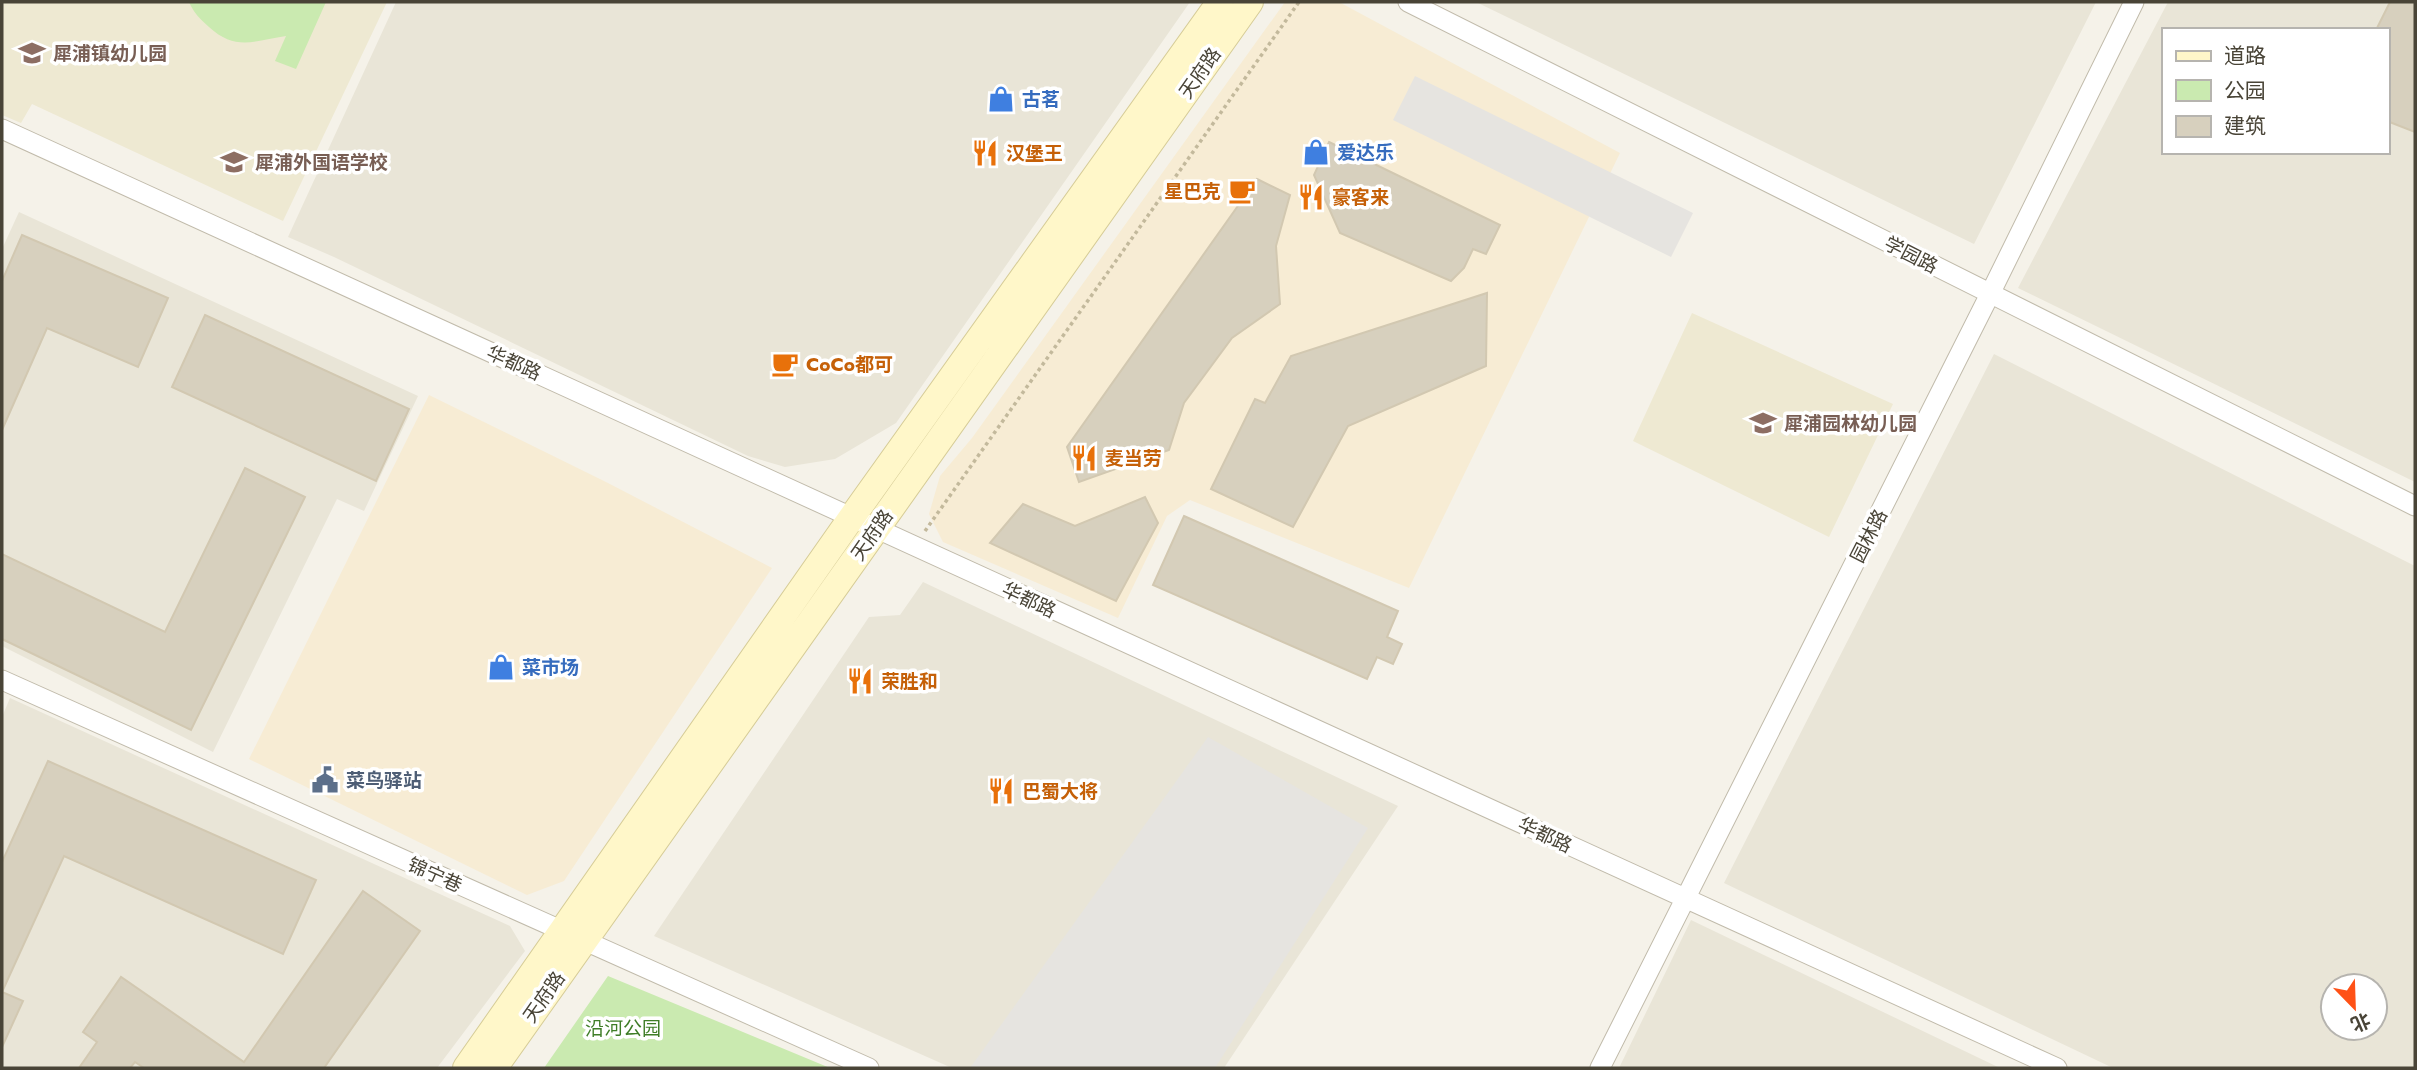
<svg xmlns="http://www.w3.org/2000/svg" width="2417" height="1070" viewBox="0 0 2417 1070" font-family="Jost,'Noto Sans SC',sans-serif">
<rect width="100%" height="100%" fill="#f5f2e9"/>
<path fill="#e9e5d7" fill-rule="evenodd" d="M 396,2 L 1190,2 L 896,423 L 835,459 L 785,467 L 748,456 L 334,257 L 288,237 Z
M 1476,2 L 2096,2 L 1974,244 Z
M 2168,2 L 2390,2 L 2376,30 L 2163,30 L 2163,152 L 2387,152 L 2387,121 L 2415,132 L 2415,482 L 2018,288 Z
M 19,212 L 418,396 L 364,511 L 337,499 L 213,752 L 2,646 L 2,249 Z
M 1994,354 L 2415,566 L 2415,1068 L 2113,1068 L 1724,883 ZM 2375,986 L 2375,1028 L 2333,1028 L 2333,986 Z
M 923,582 L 1398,806 L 1224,1068 L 952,1068 L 654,936 L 869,617 L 900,615 Z
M 10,698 L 510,926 L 525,951 L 437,1068 L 2,1068 L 2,717 Z
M 1691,920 L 2000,1068 L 1619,1068 Z"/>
<path fill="#f7ecd4" d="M 1285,2 L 1339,2 L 1620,153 L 1409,588 L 1190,500 L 1167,516 L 1118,618 L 943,542 L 929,514 L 940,476 L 972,438 Z
M 429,395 L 606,482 L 772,568 L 564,881 L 527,895 L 249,759 Z"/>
<path fill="#eee9d2" d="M 2,2 L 387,2 L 283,221 L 32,104 L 21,123 L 2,115 Z
M 1692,313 L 1893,404 L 1829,537 L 1633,441 Z"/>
<path fill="#caeab0" d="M 189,2 L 326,2 L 296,69 L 275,61 L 286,36 C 256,40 236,52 209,27 C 200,19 194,13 189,2 Z
M 608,976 L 830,1068 L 544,1068 Z"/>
<path fill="#e6e4e0" d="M 1415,76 L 1693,213 L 1671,257 L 1393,120 Z
M 1208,737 L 1368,828 L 1215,1068 L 970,1068 Z"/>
<path fill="#d7d0be" stroke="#d2c8b1" stroke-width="2" d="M 2390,2 L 2415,2 L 2415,132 L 2387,121 L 2387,30 L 2376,30 Z
M 1329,142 L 1500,225 L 1486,254 L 1473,249 L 1464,268 L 1451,281 L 1340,233 L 1314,175 Z
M 1257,179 L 1290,195 L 1276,246 L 1280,304 L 1232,338 L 1184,403 L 1169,450 L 1079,482 L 1067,447 Z
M 22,235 L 168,298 L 138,367 L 47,328 L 2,430 L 2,281 Z
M 1487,293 L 1486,366 L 1348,426 L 1293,527 L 1211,489 L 1255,399 L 1265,403 L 1291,356 Z
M 205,315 L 409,409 L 376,481 L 172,387 Z
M 245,468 L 305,497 L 191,730 L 2,639 L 2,554 L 165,632 Z
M 1145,497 L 1158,523 L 1116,601 L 990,543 L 1023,504 L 1075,526 Z
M 1184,516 L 1398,611 L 1387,637 L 1402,644 L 1393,664 L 1377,657 L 1367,679 L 1153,585 Z
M 48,761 L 316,880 L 283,954 L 64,856 L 2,992 L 23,1001 L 2,1047 L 2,862 Z
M 363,891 L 420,931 L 324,1068 L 144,1068 L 135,1062 L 130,1068 L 79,1068 L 97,1042 L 83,1032 L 121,977 L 244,1062 Z"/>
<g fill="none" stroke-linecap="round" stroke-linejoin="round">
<g stroke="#c1bbab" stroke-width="21">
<path id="street" d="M 1408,2 L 2415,506
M 2,129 L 2057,1068
M 2,680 L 869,1068
M 1600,1068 L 1990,294 L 2134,2"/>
</g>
<g stroke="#d6cc97" stroke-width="28">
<path id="secondary" d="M 466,1068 L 852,517 L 1220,2
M 494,1068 L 1250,2"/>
</g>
<path stroke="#c3b99c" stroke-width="3.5" stroke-dasharray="3.5 3.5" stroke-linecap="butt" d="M 925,531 L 1299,2"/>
<use href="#street" stroke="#fff" stroke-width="19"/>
<use href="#secondary" stroke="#fff7c9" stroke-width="26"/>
</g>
<defs>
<g id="school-bare" transform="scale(2.1)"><path d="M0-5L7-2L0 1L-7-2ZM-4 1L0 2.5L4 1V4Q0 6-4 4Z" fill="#8d6e63" stroke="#fff" stroke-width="2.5" paint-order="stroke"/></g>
<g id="shop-bare" transform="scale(2.1)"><path d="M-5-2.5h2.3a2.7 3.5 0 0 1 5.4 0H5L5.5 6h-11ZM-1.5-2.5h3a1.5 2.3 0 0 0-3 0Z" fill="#3f7fe0" stroke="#fff" stroke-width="2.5" paint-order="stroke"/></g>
<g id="restaurant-bare" transform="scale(2.1)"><path d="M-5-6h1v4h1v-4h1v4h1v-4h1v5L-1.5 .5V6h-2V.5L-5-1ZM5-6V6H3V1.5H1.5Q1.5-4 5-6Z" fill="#e8710a" stroke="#fff" stroke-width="2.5" paint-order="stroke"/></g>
<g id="cafe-bare" transform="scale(2.1)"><path d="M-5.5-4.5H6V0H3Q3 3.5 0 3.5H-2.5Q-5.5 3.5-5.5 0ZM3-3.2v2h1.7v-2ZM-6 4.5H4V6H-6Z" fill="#e8710a" stroke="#fff" stroke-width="2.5" paint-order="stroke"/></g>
<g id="civic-bare" transform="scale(2.1)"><path d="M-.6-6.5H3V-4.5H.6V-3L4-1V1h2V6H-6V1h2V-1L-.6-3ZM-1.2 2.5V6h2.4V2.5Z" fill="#5c6f8a" stroke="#fff" stroke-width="2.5" paint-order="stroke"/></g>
</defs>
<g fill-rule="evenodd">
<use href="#school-bare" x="32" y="53"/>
<use href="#shop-bare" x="1001" y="99"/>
<use href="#shop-bare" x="1316" y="152"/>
<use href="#restaurant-bare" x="985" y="153"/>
<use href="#school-bare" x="234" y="162"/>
<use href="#cafe-bare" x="1242" y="191"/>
<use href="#restaurant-bare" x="1311" y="197"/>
<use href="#cafe-bare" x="785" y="364"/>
<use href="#school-bare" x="1763" y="423"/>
<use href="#restaurant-bare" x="1084" y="458"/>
<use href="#shop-bare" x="501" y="667"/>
<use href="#restaurant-bare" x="860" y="681"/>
<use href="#civic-bare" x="325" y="780"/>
<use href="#restaurant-bare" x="1001" y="791"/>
</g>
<g text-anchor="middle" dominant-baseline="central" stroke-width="7" stroke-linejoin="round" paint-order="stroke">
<g font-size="19" font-weight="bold" fill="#785e54" stroke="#fff" text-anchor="start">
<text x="53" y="53">犀浦镇幼儿园</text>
<text x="255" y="162">犀浦外国语学校</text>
<text x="1784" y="423">犀浦园林幼儿园</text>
</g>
<g font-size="19" fill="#494437" stroke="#fff">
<text transform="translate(1200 73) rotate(-55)">天府路</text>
<text transform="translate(1911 255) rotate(27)">学园路</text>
<text transform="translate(514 363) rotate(24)">华都路</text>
<text transform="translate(872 535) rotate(-55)">天府路</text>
<text transform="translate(1869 536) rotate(-63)">园林路</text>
<text transform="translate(1029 600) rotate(25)">华都路</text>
<text transform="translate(1545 835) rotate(25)">华都路</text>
<text transform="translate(435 875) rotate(24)">锦宁巷</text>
<text transform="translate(544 997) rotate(-55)">天府路</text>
</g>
<g font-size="19" font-weight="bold" fill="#366cbe" stroke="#fff" text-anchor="start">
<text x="1022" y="99">古茗</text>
<text x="1337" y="152">爱达乐</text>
<text x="522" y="667">菜市场</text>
</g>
<g font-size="19" font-weight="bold" fill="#c56008" stroke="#fff" text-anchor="start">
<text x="1006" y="153">汉堡王</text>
<text x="1221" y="191" text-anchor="end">星巴克</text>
<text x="1332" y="197">豪客来</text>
<text x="806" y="364">CoCo都可</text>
<text x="1105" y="458">麦当劳</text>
<text x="881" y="681">荣胜和</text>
<text x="1022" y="791">巴蜀大将</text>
</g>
<g font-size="19" font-weight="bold" fill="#4e5e75" stroke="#fff" text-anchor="start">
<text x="346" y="780">菜鸟驿站</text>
</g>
<g font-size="19" fill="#3f7d27" stroke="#fff">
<text x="623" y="1028">沿河公园</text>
</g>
</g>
<rect width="2417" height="1070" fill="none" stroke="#494437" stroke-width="7"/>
<rect x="2162" y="28" width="228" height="126" fill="#ffffff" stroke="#b6b4af" stroke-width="2"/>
<rect x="2176" y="51" width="35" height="10" fill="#fff7c9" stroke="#b6b4af" stroke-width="2"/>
<text x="2224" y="63" font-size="21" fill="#494437">道路</text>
<rect x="2176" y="80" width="35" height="21" fill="#caeab0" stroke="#b6b4af" stroke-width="2"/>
<text x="2224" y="98" font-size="21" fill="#494437">公园</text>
<rect x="2176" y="116" width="35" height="21" fill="#d7d0be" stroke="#b6b4af" stroke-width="2"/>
<text x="2224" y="133" font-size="21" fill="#494437">建筑</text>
<g transform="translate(2354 1007) rotate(157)"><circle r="33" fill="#ffffff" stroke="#b6b4af" stroke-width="2"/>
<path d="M0-5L12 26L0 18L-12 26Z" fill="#ff5116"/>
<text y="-10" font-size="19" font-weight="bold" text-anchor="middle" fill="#494437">北</text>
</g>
</svg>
